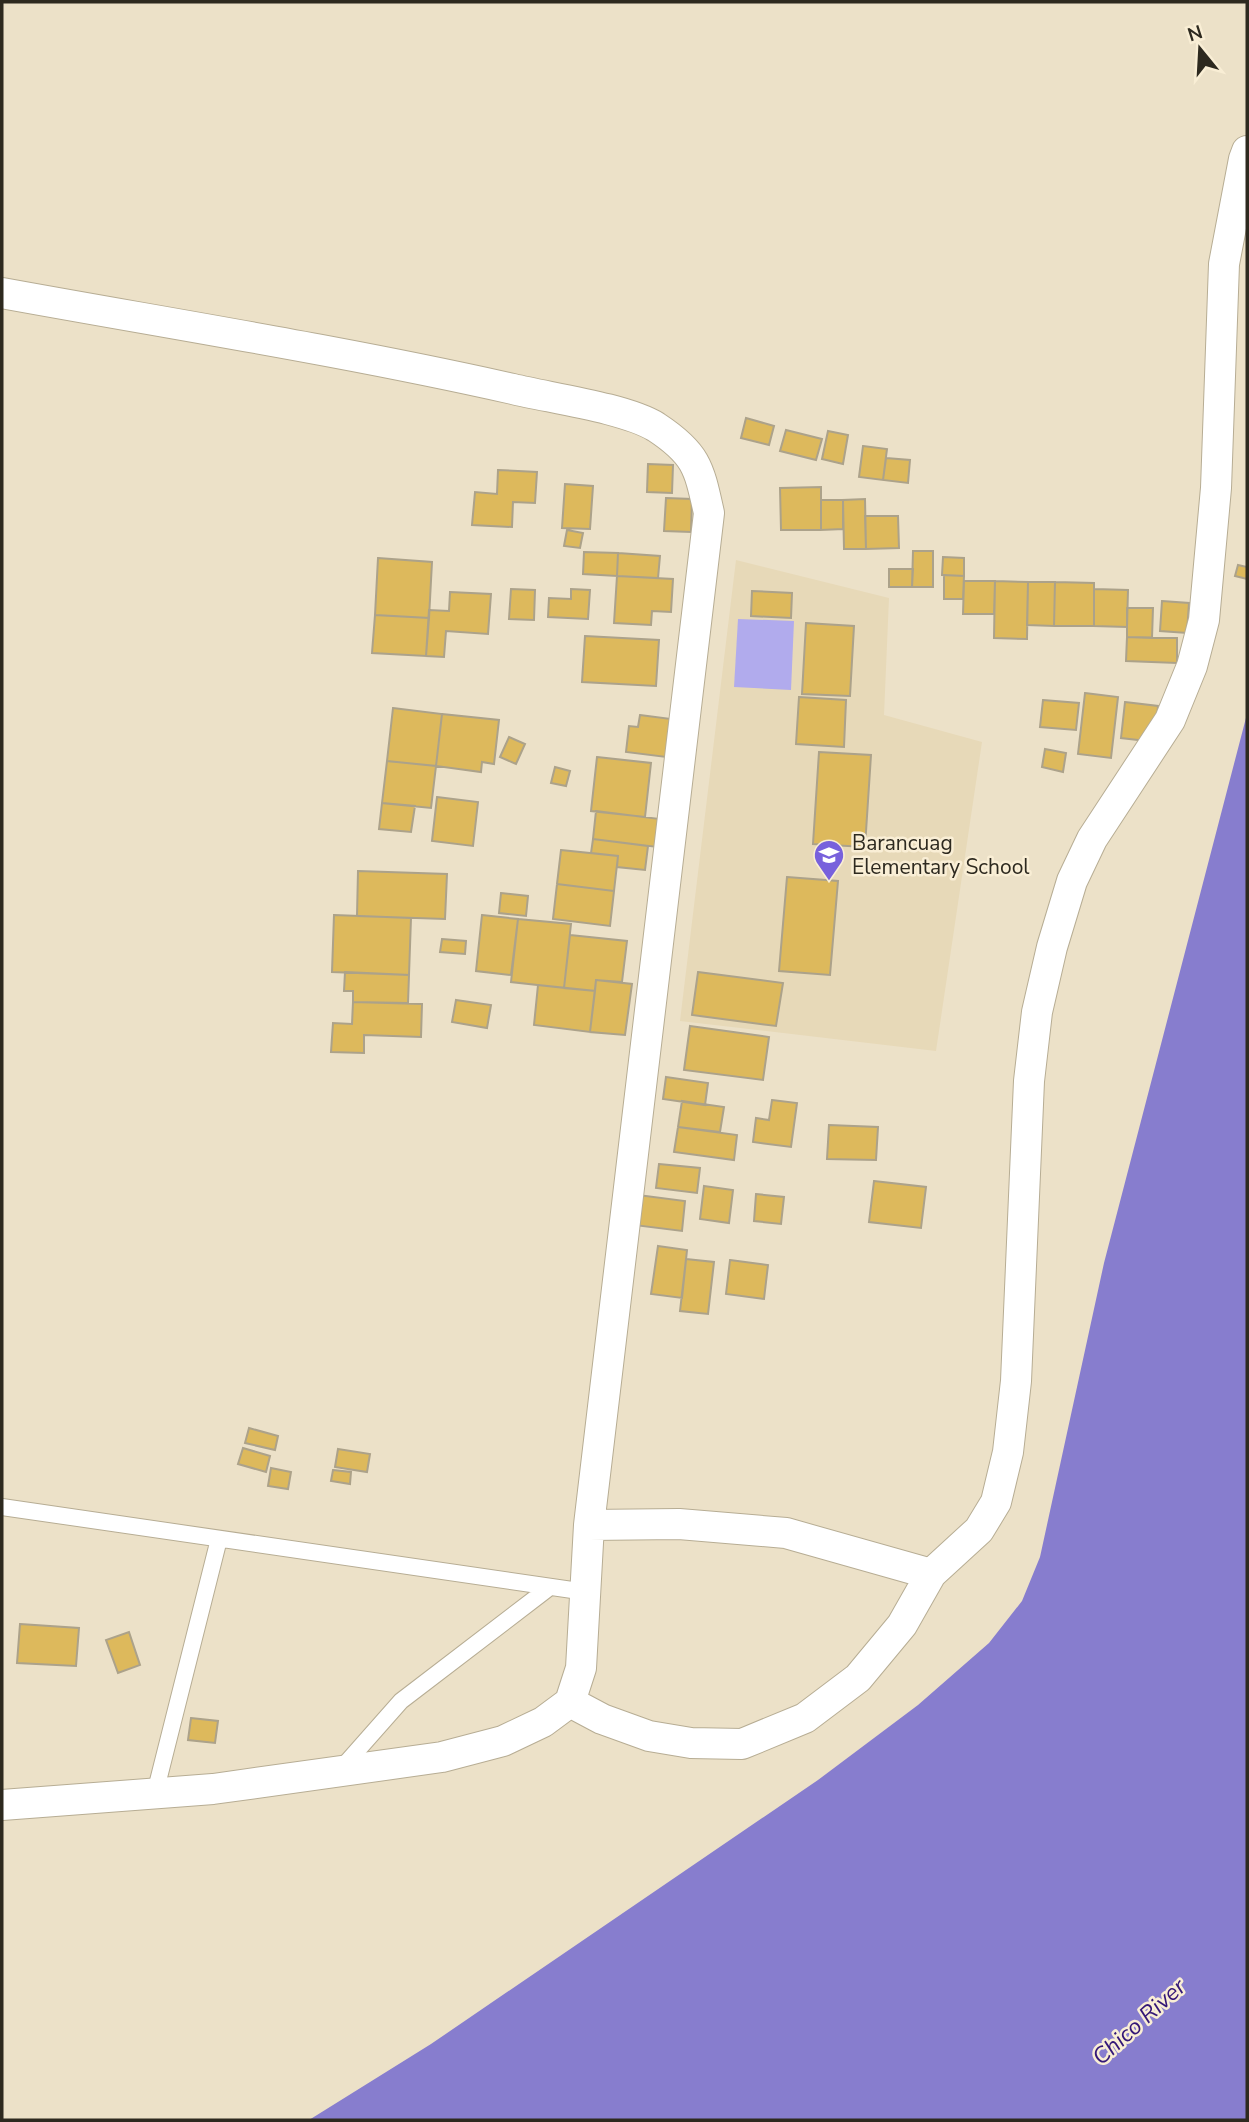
<svg xmlns="http://www.w3.org/2000/svg" width="1249" height="2122" viewBox="0 0 1249 2122" font-family="'Nunito Sans',sans-serif">
<rect width="100%" height="100%" fill="#ece1c8"/>
<path fill="#e7d9b8" d="M 736,560 L 889,598 L 884,715 L 982,742 L 936,1051 L 680,1021 Z"/>
<path fill="#b1abed" d="M 738,619 L 794,621 L 791,690 L 734,687 Z"/>
<path fill="#877dce" d="M 1247,714 L 1247,2120 L 309,2120 L 431,2044 L 818,1780 L 918,1705 L 989,1643 L 1022,1601 L 1040,1557 L 1104,1263 Z"/>
<path fill="#ddb95c" stroke="#aca28a" stroke-width="2" d="M 746,418 L 774,426 L 769,445 L 741,438 Z
M 786,430 L 822,439 L 816,460 L 780,451 Z
M 828,431 L 848,435 L 843,464 L 822,459 Z
M 863,446 L 887,449 L 883,480 L 859,477 Z
M 886,458 L 910,460 L 908,483 L 883,480 Z
M 648,464 L 673,465 L 672,493 L 647,492 Z
M 498,470 L 537,472 L 535,503 L 513,502 L 512,527 L 472,525 L 475,492 L 497,494 Z
M 565,484 L 593,486 L 590,529 L 562,528 Z
M 821,487 L 821,530 L 781,530 L 780,488 Z
M 666,498 L 692,499 L 691,532 L 664,531 Z
M 865,499 L 866,549 L 844,549 L 843,500 Z
M 821,500 L 843,500 L 843,529 L 821,530 Z
M 865,516 L 898,516 L 899,548 L 866,549 Z
M 567,530 L 583,533 L 580,548 L 564,546 Z
M 913,551 L 933,551 L 933,587 L 912,587 Z
M 584,552 L 618,553 L 617,576 L 583,574 Z
M 618,553 L 660,556 L 658,578 L 617,576 Z
M 943,557 L 964,558 L 964,576 L 942,575 Z
M 378,558 L 432,562 L 429,618 L 375,615 Z
M 1238,565 L 1247,567 L 1247,579 L 1235,576 Z
M 889,569 L 913,569 L 912,587 L 889,587 Z
M 944,575 L 964,576 L 963,599 L 944,599 Z
M 617,576 L 673,579 L 671,612 L 652,611 L 651,625 L 614,623 Z
M 964,581 L 995,581 L 994,614 L 963,614 Z
M 995,581 L 1028,582 L 1027,639 L 994,638 Z
M 1028,582 L 1055,582 L 1054,626 L 1027,625 Z
M 1055,582 L 1094,583 L 1094,626 L 1054,626 Z
M 511,589 L 535,590 L 534,620 L 509,619 Z
M 571,589 L 590,590 L 588,619 L 548,617 L 549,598 L 571,599 Z
M 1094,589 L 1128,590 L 1127,627 L 1094,626 Z
M 752,591 L 792,593 L 791,618 L 751,616 Z
M 450,592 L 491,594 L 488,634 L 446,631 L 444,657 L 426,656 L 429,610 L 449,611 Z
M 1162,601 L 1189,603 L 1187,633 L 1160,631 Z
M 1127,608 L 1153,608 L 1152,638 L 1127,637 Z
M 375,615 L 429,618 L 426,656 L 372,653 Z
M 806,623 L 854,626 L 850,696 L 802,694 Z
M 585,636 L 659,640 L 656,686 L 582,682 Z
M 1127,637 L 1177,638 L 1177,663 L 1126,661 Z
M 1085,693 L 1118,697 L 1111,758 L 1078,754 Z
M 799,697 L 846,700 L 844,747 L 796,744 Z
M 1043,700 L 1079,703 L 1076,730 L 1040,727 Z
M 1125,702 L 1158,706 L 1155,742 L 1121,738 Z
M 393,708 L 442,714 L 436,766 L 387,761 Z
M 442,714 L 499,720 L 494,764 L 482,762 L 481,772 L 436,766 Z
M 640,715 L 679,720 L 674,758 L 626,752 L 629,726 L 638,727 Z
M 509,737 L 525,744 L 516,764 L 500,757 Z
M 1045,749 L 1066,753 L 1063,772 L 1042,767 Z
M 819,752 L 871,755 L 865,847 L 813,844 Z
M 597,757 L 651,763 L 645,817 L 591,811 Z
M 387,761 L 436,766 L 431,808 L 382,803 Z
M 555,767 L 570,771 L 566,786 L 551,783 Z
M 437,797 L 478,802 L 473,846 L 432,841 Z
M 382,803 L 415,806 L 411,832 L 379,829 Z
M 596,811 L 660,819 L 657,847 L 593,839 Z
M 593,839 L 648,846 L 645,870 L 617,867 L 618,856 L 591,853 Z
M 561,850 L 618,856 L 614,891 L 557,884 Z
M 358,871 L 447,874 L 445,919 L 357,916 Z
M 787,877 L 838,881 L 830,975 L 779,971 Z
M 557,884 L 614,891 L 610,926 L 553,919 Z
M 501,893 L 528,896 L 526,916 L 499,913 Z
M 334,915 L 411,918 L 409,975 L 332,972 Z
M 482,915 L 518,919 L 511,975 L 476,971 Z
M 518,919 L 571,924 L 564,988 L 511,982 Z
M 570,935 L 627,941 L 622,982 L 596,980 L 595,991 L 564,988 Z
M 442,939 L 466,941 L 465,954 L 440,952 Z
M 345,972 L 409,975 L 408,1003 L 353,1002 L 353,991 L 344,991 Z
M 698,972 L 783,983 L 776,1026 L 692,1015 Z
M 596,980 L 632,984 L 625,1035 L 590,1032 Z
M 538,985 L 595,991 L 590,1032 L 534,1025 Z
M 456,1000 L 491,1005 L 487,1028 L 452,1022 Z
M 353,1002 L 422,1004 L 421,1037 L 364,1035 L 364,1053 L 331,1052 L 333,1023 L 352,1024 Z
M 690,1026 L 769,1037 L 763,1080 L 684,1070 Z
M 666,1077 L 708,1083 L 705,1105 L 663,1099 Z
M 772,1100 L 797,1103 L 791,1147 L 753,1142 L 756,1118 L 769,1120 Z
M 682,1101 L 724,1107 L 720,1132 L 678,1127 Z
M 829,1125 L 878,1127 L 876,1160 L 827,1159 Z
M 678,1127 L 737,1135 L 734,1160 L 674,1152 Z
M 659,1164 L 700,1168 L 697,1193 L 656,1188 Z
M 874,1181 L 926,1187 L 921,1228 L 869,1222 Z
M 704,1186 L 733,1190 L 729,1223 L 700,1219 Z
M 756,1194 L 784,1197 L 781,1224 L 754,1221 Z
M 638,1195 L 685,1201 L 682,1231 L 634,1225 Z
M 658,1246 L 687,1250 L 682,1298 L 651,1294 Z
M 686,1259 L 714,1262 L 708,1314 L 680,1311 Z
M 730,1260 L 768,1265 L 764,1299 L 726,1294 Z
M 249,1428 L 278,1436 L 275,1450 L 245,1443 Z
M 243,1448 L 270,1456 L 266,1472 L 238,1464 Z
M 338,1449 L 370,1454 L 367,1472 L 335,1467 Z
M 271,1468 L 291,1472 L 288,1489 L 268,1486 Z
M 333,1470 L 351,1472 L 350,1484 L 331,1481 Z
M 20,1624 L 79,1628 L 76,1666 L 17,1663 Z
M 129,1632 L 140,1665 L 118,1673 L 106,1640 Z
M 191,1718 L 218,1721 L 215,1743 L 188,1740 Z"/>
<g fill="none" stroke-linecap="round" stroke-linejoin="round">
<g stroke="#b7ad94" stroke-width="18">
<path id="lane" d="M 2,1507 L 586,1592
M 340,1770 L 401,1701 L 550,1587
M 155,1793 L 219,1539"/>
</g>
<g stroke="#b7ad94" stroke-width="32">
<path id="street" d="M 2,293 C 172,324 344,351 513,389 C 550,398 625,408 656,427 C 697,454 699,468 709,513 L 589,1525 L 581,1668 L 570,1702 L 543,1722 L 503,1741 L 442,1757 L 213,1789 L 2,1805
M 589,1525 L 679,1524 L 786,1533 L 931,1574
M 570,1702 L 602,1719 L 649,1736 L 691,1743 L 742,1744 L 805,1718 L 858,1678 L 902,1625 L 931,1574 L 979,1530 L 996,1502 L 1008,1452 L 1016,1381 L 1029,1081 L 1037,1012 L 1052,947 L 1072,881 L 1092,839 L 1170,720 L 1192,666 L 1204,620 L 1216,488 L 1224,264 L 1244,159 L 1247,151"/>
</g>
<use href="#lane" stroke="#fff" stroke-width="16"/>
<use href="#street" stroke="#fff" stroke-width="30"/>
</g>
<defs>
<g id="school-pin" transform="scale(1.575)"><path d="M0 17L-7.5 6A9.5 9.5 0 1 1 7.5 6Z" fill="#7861dc" stroke="#f9eed5"/><path d="M0-5L7-2L0 1L-7-2ZM-4 1L0 2.5L4 1V4Q0 6-4 4Z" fill="#fff"/></g>
</defs>
<g fill-rule="evenodd">
<use href="#school-pin" x="829" y="855"/>
</g>
<g text-anchor="middle" dominant-baseline="central" stroke-width="5" stroke-linejoin="round" paint-order="stroke">
<g font-size="21" fill="#2d291f" stroke="#f9eed5" text-anchor="start">
<text x="852" y="843">Barancuag<tspan x="852" dy="24">Elementary School</tspan></text>
</g>
<g font-size="23" font-style="italic" fill="#331777" stroke="#f9eed5">
<text transform="translate(1139 2022) rotate(-42)">Chico River</text>
</g>
</g>
<rect width="1249" height="2122" fill="none" stroke="#2d291f" stroke-width="7"/>
<g transform="translate(1200 49) rotate(342)" stroke="#f9eed5" stroke-width="5" paint-order="stroke">
<path d="M0-5L12 26L0 18L-12 26Z" fill="#2d291f"/>
<text y="-10" font-size="19" font-weight="bold" text-anchor="middle" fill="#2d291f">N</text>
</g>
</svg>
